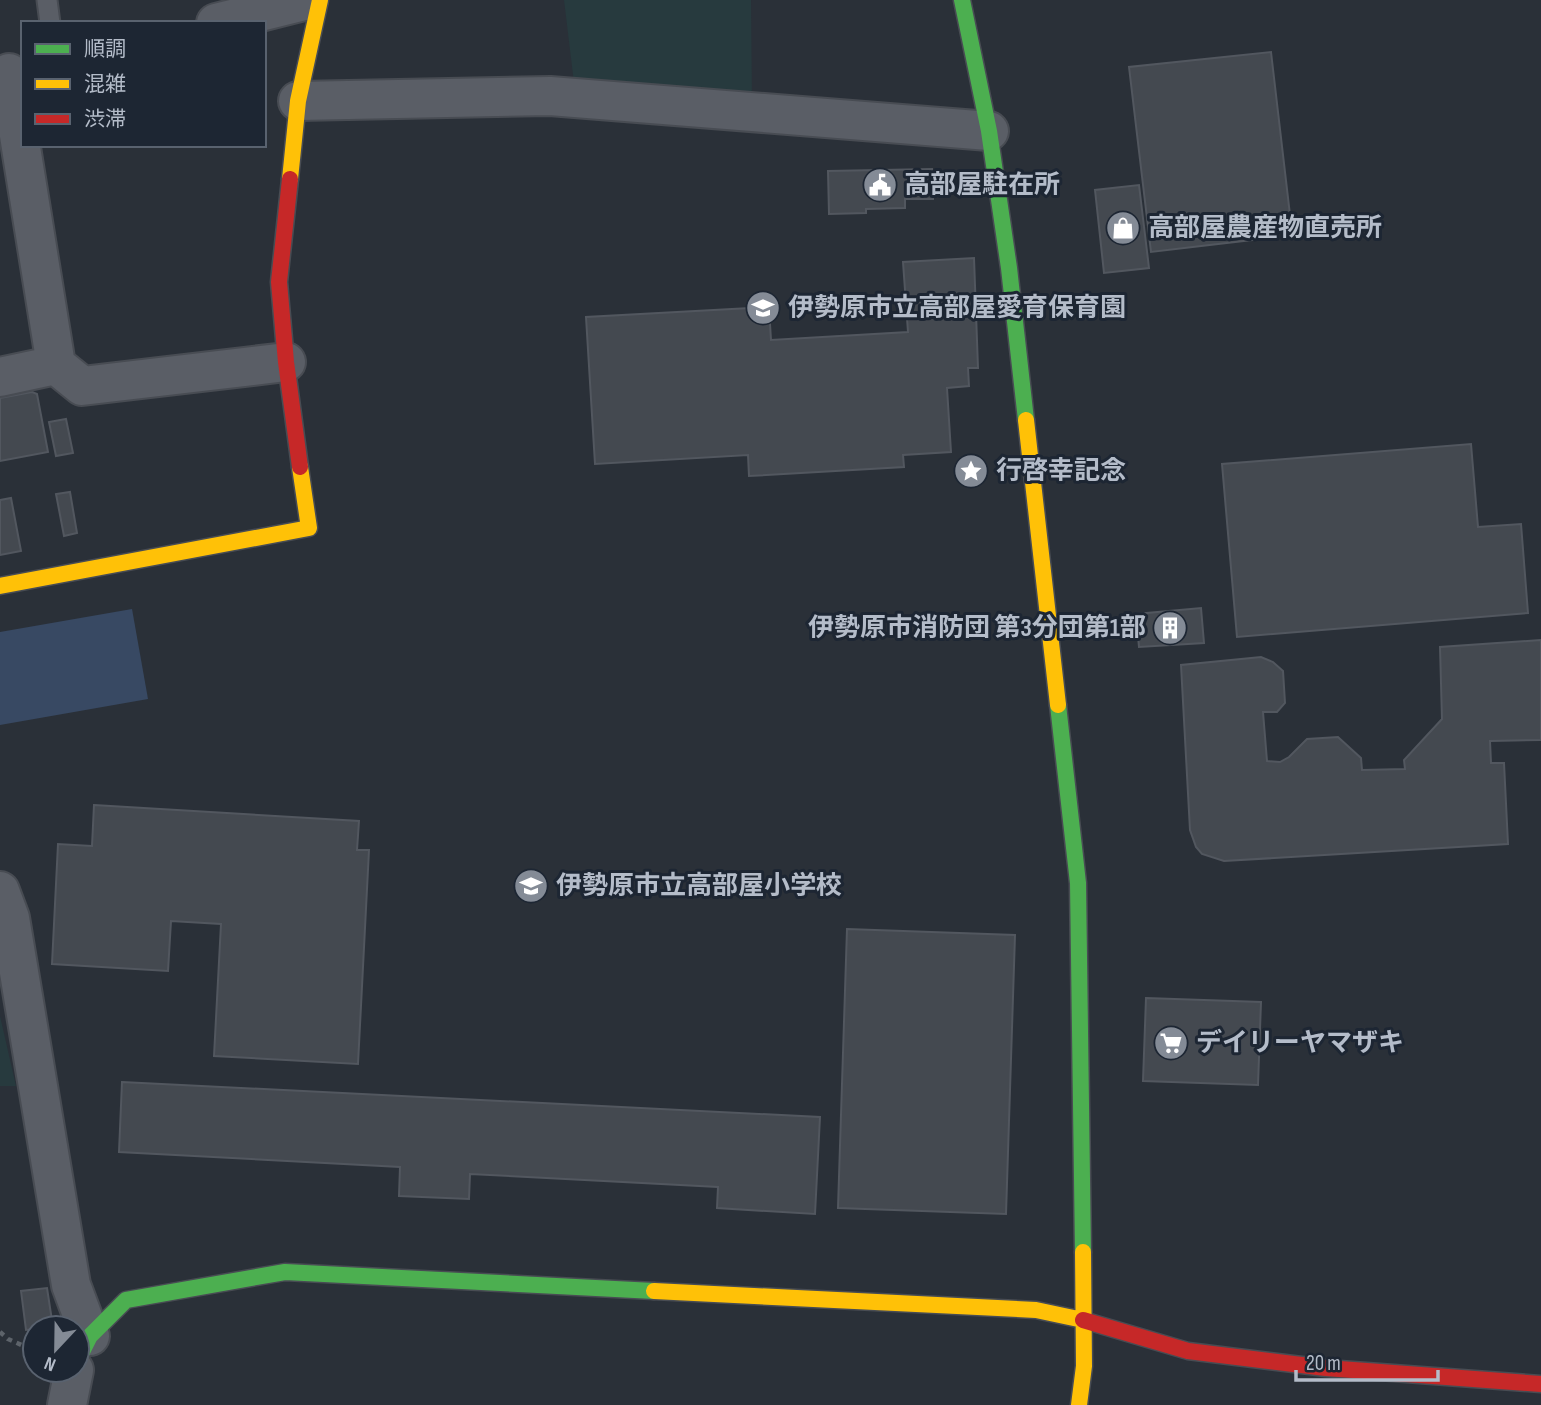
<svg xmlns="http://www.w3.org/2000/svg" width="1541" height="1405" viewBox="0 0 1541 1405" font-family="'Sofia Sans Condensed','Noto Sans JP',sans-serif">
<rect width="100%" height="100%" fill="#2a3038"/>
<path fill="#273a3e" d="M 564,0 L 751,0 L 752,102 L 574,83 Z
M 0,1016 L 16,1086 L 0,1086 Z"/>
<path fill="#384963" d="M 132,609 L 148,699 L 0,725 L 0,632 Z"/>
<path fill="#444950" stroke="#52575f" stroke-width="2" d="M 1271,52 L 1290,215 L 1258,219 L 1260,239 L 1151,252 L 1129,67 Z
M 932,169 L 933,199 L 905,199 L 905,208 L 866,209 L 866,213 L 829,214 L 828,171 Z
M 1139,185 L 1149,268 L 1104,273 L 1095,190 Z
M 974,258 L 978,368 L 968,368 L 969,386 L 947,388 L 951,452 L 903,455 L 904,467 L 749,476 L 748,455 L 595,464 L 586,317 L 769,307 L 771,340 L 908,332 L 903,262 Z
M 32,392 L 37,394 L 48,452 L 0,461 L 0,398 Z
M 66,419 L 73,453 L 56,456 L 49,422 Z
M 1471,444 L 1478,527 L 1521,524 L 1528,613 L 1237,637 L 1222,464 Z
M 70,492 L 77,533 L 64,536 L 56,494 Z
M 11,498 L 21,551 L 0,555 L 0,500 Z
M 1201,608 L 1204,643 L 1139,647 L 1136,614 Z
M 1541,640 L 1541,740 L 1490,741 L 1491,763 L 1504,763 L 1508,844 L 1224,861 L 1202,854 L 1196,847 L 1190,830 L 1181,665 L 1261,657 L 1273,662 L 1283,671 L 1285,703 L 1277,712 L 1263,712 L 1267,761 L 1280,762 L 1289,757 L 1307,739 L 1338,737 L 1361,758 L 1362,770 L 1405,769 L 1404,760 L 1442,719 L 1440,647 Z
M 94,805 L 359,821 L 357,850 L 369,850 L 358,1064 L 214,1056 L 221,924 L 171,921 L 168,971 L 52,964 L 58,844 L 92,846 Z
M 847,929 L 1015,935 L 1006,1214 L 838,1208 Z
M 1146,998 L 1261,1002 L 1258,1085 L 1143,1081 Z
M 122,1082 L 820,1117 L 815,1214 L 717,1208 L 718,1187 L 470,1174 L 469,1199 L 399,1196 L 400,1167 L 119,1152 Z
M 47,1288 L 53,1327 L 26,1330 L 21,1291 Z"/>
<g fill="none" stroke-linecap="round" stroke-linejoin="round">
<g stroke="#484c53" stroke-width="23">
<path id="lane" d="M 47,0 L 50,23"/>
</g>
<g stroke="#484c53" stroke-width="42">
<path id="street" d="M 216,23 L 308,0
M 9,73 L 56,365 L 82,386 L 286,362
M 298,101 L 550,96 L 989,131
M 0,377 L 56,365
M 0,891 L 10,918 L 71,1285 L 90,1336
M 67,1405 L 74,1370"/>
</g>
<g stroke="#484c53" stroke-width="19">
<path id="fast" d="M 962,0 L 989,131 L 1009,268 L 1026,420
M 1058,705 L 1078,883 L 1083,1252
M 77,1362 L 90,1336 L 126,1300 L 285,1272 L 654,1291"/>
</g>
<g stroke="#484c53" stroke-width="19">
<path id="slow" d="M 290,179 L 298,101 L 320,0
M 1026,420 L 1058,705
M 0,586 L 309,528 L 300,467
M 654,1291 L 1036,1310 L 1083,1320
M 1079,1405 L 1084,1366 L 1083,1252"/>
</g>
<g stroke="#484c53" stroke-width="19">
<path id="jam" d="M 290,179 L 279,282 L 286,362 L 300,467
M 1083,1320 L 1188,1351 L 1326,1368 L 1541,1384"/>
</g>
<path stroke="#5d636a" stroke-width="4.5" stroke-dasharray="5 5" stroke-linecap="butt" d="M 0,1332 L 8,1339 L 35,1351"/>
<use href="#lane" stroke="#5a5e66" stroke-width="19"/>
<use href="#street" stroke="#5a5e66" stroke-width="38"/>
<use href="#fast" stroke="#4caf50" stroke-width="16"/>
<use href="#slow" stroke="#ffc107" stroke-width="16"/>
<use href="#jam" stroke="#c62828" stroke-width="16"/>
</g>
<defs>
<g id="civic-disc" transform="scale(1.75)"><circle r="9.5" fill="#848b96" stroke="#1d2633"/><path d="M-.6-6.5H3V-4.5H.6V-3L4-1V1h2V6H-6V1h2V-1L-.6-3ZM-1.2 2.5V6h2.4V2.5Z" fill="#fff"/></g>
<g id="shop-disc" transform="scale(1.75)"><circle r="9.5" fill="#848b96" stroke="#1d2633"/><path d="M-5-2.5h2.3a2.7 3.5 0 0 1 5.4 0H5L5.5 6h-11ZM-1.5-2.5h3a1.5 2.3 0 0 0-3 0Z" fill="#fff"/></g>
<g id="school-disc" transform="scale(1.75)"><circle r="9.5" fill="#848b96" stroke="#1d2633"/><path d="M0-5L7-2L0 1L-7-2ZM-4 1L0 2.5L4 1V4Q0 6-4 4Z" fill="#fff"/></g>
<g id="sight-disc" transform="scale(1.75)"><circle r="9.5" fill="#848b96" stroke="#1d2633"/><path d="M0-6L1.8-2.2L6-1.7L2.9 1.2L3.7 5.4L0 3.3L-3.7 5.4L-2.9 1.2L-6-1.7L-1.8-2.2Z" fill="#fff"/></g>
<g id="building-disc" transform="scale(1.75)"><circle r="9.5" fill="#848b96" stroke="#1d2633"/><path d="M-4-6H4V6H1V3H-1V6H-4ZM-2.5-4.3h1.7v1.8h-1.7ZM.8-4.3h1.7v1.8H.8ZM-2.5-1h1.7V.8h-1.7ZM.8-1h1.7V.8H.8Z" fill="#fff"/></g>
<g id="supermarket-disc" transform="scale(1.75)"><circle r="9.5" fill="#848b96" stroke="#1d2633"/><path d="M-6-5.5h2.5l.6 2H6L4.5 2H-2.5L-4.4-4H-6ZM-1.5 3.2a1.3 1.3 0 1 0 .1 0ZM3 3.2a1.3 1.3 0 1 0 .1 0Z" fill="#fff"/></g>
</defs>
<g fill-rule="evenodd">
<use href="#civic-disc" x="880" y="185"/>
<use href="#shop-disc" x="1123" y="228"/>
<use href="#school-disc" x="763" y="308"/>
<use href="#sight-disc" x="971" y="471"/>
<use href="#building-disc" x="1170" y="628"/>
<use href="#school-disc" x="531" y="886"/>
<use href="#supermarket-disc" x="1171" y="1043"/>
</g>
<g text-anchor="middle" dominant-baseline="central" stroke-width="6" stroke-linejoin="round" paint-order="stroke">
<g font-size="26" font-weight="bold" fill="#b4bcc9" stroke="#1d2633" text-anchor="start">
<text x="904" y="185">高部屋駐在所</text>
<text x="1148" y="228">高部屋農産物直売所</text>
<text x="788" y="308">伊勢原市立高部屋愛育保育園</text>
<text x="996" y="471">行啓幸記念</text>
<text x="1146" y="628" text-anchor="end">伊勢原市消防団 第3分団第1部</text>
<text x="556" y="886">伊勢原市立高部屋小学校</text>
<text x="1196" y="1043">デイリーヤマザキ</text>
</g>
</g>
<rect x="21" y="21" width="245" height="126" fill="#1d2633" stroke="#59626f" stroke-width="2"/>
<rect x="35" y="44" width="35" height="10" fill="#4caf50" stroke="#59626f" stroke-width="2"/>
<text x="84" y="56" font-size="21" fill="#b4bcc9">順調</text>
<rect x="35" y="79" width="35" height="10" fill="#ffc107" stroke="#59626f" stroke-width="2"/>
<text x="84" y="91" font-size="21" fill="#b4bcc9">混雑</text>
<rect x="35" y="114" width="35" height="10" fill="#c62828" stroke="#59626f" stroke-width="2"/>
<text x="84" y="126" font-size="21" fill="#b4bcc9">渋滞</text>
<g transform="translate(56 1349) rotate(202)"><circle r="33" fill="#1d2633" stroke="#59626f" stroke-width="2"/>
<path d="M0-5L12 26L0 18L-12 26Z" fill="#848b96"/>
<text y="-10" font-size="19" font-weight="bold" text-anchor="middle" fill="#b4bcc9">N</text>
</g>
<path d="M1296 1370v10h142v-10" fill="none" stroke="#b4bcc9" stroke-width="3.5"/>
<text x="1306" y="1370" font-size="21" fill="#b4bcc9" stroke="#1d2633" stroke-width="5" paint-order="stroke">20 m</text>
</svg>
